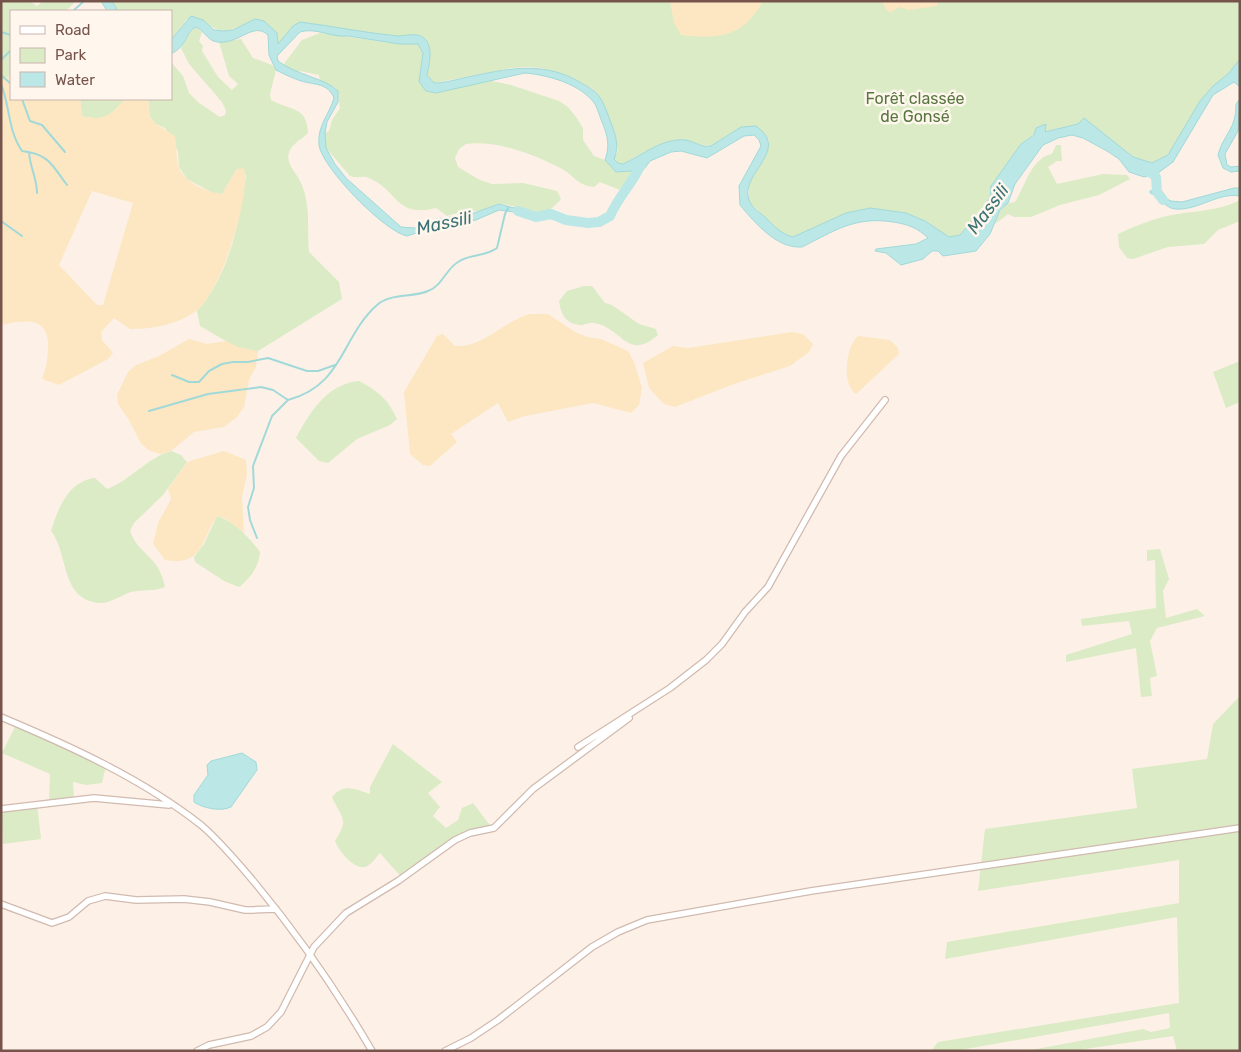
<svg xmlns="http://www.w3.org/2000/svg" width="1241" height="1052" viewBox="0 0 1241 1052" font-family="Rubik,sans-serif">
<rect width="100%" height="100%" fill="#fdf1e7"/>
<path fill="#daebc5" d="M 1,1 L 29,1 L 37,6 L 43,1 L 73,1 L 74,3 L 66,11 L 11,11 L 11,75 L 1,81 Z
M 112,1 L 1240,1 L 1240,59 L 1228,74 L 1213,86 L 1200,101 L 1168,155 L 1152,163 L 1133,157 L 1084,119 L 1078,124 L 1044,132 L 1046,125 L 1021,144 L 991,186 L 990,197 L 984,207 L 960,235 L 949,237 L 925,221 L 906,213 L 870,208 L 846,213 L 793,237 L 786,235 L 777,229 L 752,205 L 749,200 L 749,183 L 769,140 L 741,127 L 711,146 L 673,141 L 644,152 L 623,164 L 618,163 L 614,159 L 618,151 L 615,134 L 593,89 L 573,78 L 541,68 L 527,67 L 511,68 L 434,83 L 427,75 C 429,64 434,48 424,38 C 417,32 406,36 398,36 C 363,33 328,23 293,26 L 278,45 L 276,33 L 251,21 C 209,43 221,21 187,19 L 171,40 L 171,11 L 118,11 Z
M 195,27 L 202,32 L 199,41 L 203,46 L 202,51 L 218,77 L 232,90 L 238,84 L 229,76 L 219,42 L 241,39 L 253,58 L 272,65 L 276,70 L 270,94 L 271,100 C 291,111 307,106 308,133 C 302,139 292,144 289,152 C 285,164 297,173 301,183 C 311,206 307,228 309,252 L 339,282 L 342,299 L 258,351 L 238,348 L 200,326 L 197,311 C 229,276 240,221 246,175 L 237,169 L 222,194 L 213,193 L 187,179 L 179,167 L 178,151 L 165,128 L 156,124 L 150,117 L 148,99 L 171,99 L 171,62 L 183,76 L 189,93 L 199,103 L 220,117 L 225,115 L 226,111 L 222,102 L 189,64 L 181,48 C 187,41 188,32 195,27 Z
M 320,33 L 400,44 L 418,44 L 423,53 L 419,82 L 426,91 L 436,93 L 486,80 L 511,85 L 559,101 L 568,107 L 576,117 L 583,128 L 583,140 L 594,156 L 605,160 L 616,172 L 631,171 L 630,179 L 620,190 L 600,182 L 594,187 C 576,185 575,176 562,169 C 534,154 497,140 466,144 L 459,149 L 455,158 L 458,167 L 480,180 L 492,184 L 523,183 L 557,191 L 561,199 C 539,226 526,205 500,204 C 493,204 486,210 478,211 C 467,212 458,212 447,216 L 436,208 C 395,218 399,191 369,178 C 362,175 357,179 350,176 L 326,148 L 325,133 L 329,131 L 332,120 L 340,108 L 336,88 L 320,81 L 319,75 L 300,71 L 297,74 L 283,65 L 302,40 Z
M 80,99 L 125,99 C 111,115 105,122 82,116 Z
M 1056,145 L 1061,145 L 1062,161 L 1057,161 L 1048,167 L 1057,184 L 1103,174 L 1127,175 L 1130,179 L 1099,195 L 1060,205 L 1031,217 L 1014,217 L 1008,214 L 995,224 C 999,213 1002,203 1015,202 C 1024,188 1032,157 1052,154 Z
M 1240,200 L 1240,221 L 1218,230 L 1204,244 L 1168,247 L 1133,259 L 1127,258 L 1119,247 L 1118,234 C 1132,227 1148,221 1163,217 C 1189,210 1215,213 1240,200 Z
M 584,286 L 592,286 L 605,303 L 612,305 L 639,324 L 656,329 L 658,335 C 627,362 622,327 594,323 C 591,322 586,324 583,325 C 566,325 561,315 559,301 L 567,291 Z
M 1240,361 L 1240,402 L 1226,408 L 1213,372 Z
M 359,381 C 378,391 388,399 397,419 L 390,425 L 357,439 L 328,463 L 319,461 L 296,438 C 310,412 327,384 359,381 Z
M 171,451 L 181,455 L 187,462 L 163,495 L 134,523 L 130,531 C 139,556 159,555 165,587 C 153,592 143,589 131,592 C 121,595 110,604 99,603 C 60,599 69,554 51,531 C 58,509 68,481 95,478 L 107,489 C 131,480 147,458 171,451 Z
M 217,516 C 235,522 249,537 260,552 C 259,567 250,578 239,587 L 224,581 L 195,562 L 194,557 L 204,544 Z
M 1160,549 L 1169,579 L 1163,591 L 1166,618 L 1197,609 L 1205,616 L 1157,628 L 1150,641 L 1157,676 L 1150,678 L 1152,696 L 1141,697 L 1136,648 L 1066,662 L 1066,655 L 1132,634 L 1129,621 L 1082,626 L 1081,619 L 1156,608 L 1155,560 L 1147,561 L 1147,550 Z
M 1240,696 L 1240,1051 L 1177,1051 L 1173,1036 L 1072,1051 L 1026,1051 L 1143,1029 L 1151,1032 L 1170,1028 L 1169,1013 L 955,1051 L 931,1051 L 938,1042 L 1179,1003 L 1177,917 L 945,959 L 947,942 L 1179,903 L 1179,860 L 978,891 L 985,829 L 1137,808 L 1132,769 L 1207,759 L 1213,724 Z
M 17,723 L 106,766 L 102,783 L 86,785 L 73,782 L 74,800 L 49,802 L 50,774 L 2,753 Z
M 393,744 L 442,782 L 428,793 L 440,807 L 433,816 L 446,828 L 458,820 L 462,808 L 473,803 L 492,828 C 458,836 432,859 403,879 L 380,853 C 376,857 372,865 365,867 C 353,869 339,851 335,841 C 350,818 341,818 332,797 C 344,783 354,789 370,794 L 370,787 Z
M 37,804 L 41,839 L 3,844 L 1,809 Z"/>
<path fill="#fce7c2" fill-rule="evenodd" d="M 670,1 L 763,1 C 744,36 719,40 681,35 L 674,23 Z
M 882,1 L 938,1 L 937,6 L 908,10 L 900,7 L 891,12 L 887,11 Z
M 11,75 L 11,99 L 80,99 L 82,116 C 105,122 111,115 125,99 L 148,99 L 150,117 L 156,124 L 175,136 C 177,145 176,159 179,168 C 185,183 207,192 222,194 L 237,169 L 244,168 C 251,195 220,296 195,312 C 175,325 154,329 130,329 L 114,318 L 101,332 L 102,340 L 113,353 L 108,359 L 59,385 L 42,379 C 47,366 48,358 48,344 C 47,315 23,321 1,325 L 1,81 ZM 92,191 L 133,203 L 103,305 L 97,305 L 59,265 Z
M 530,314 L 548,314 L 575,332 L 587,337 L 601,339 L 628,351 L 634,362 L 642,388 L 639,405 L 631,413 L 593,403 L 525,416 L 508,422 L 498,403 L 451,434 L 457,442 L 430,466 L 423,465 L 410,454 L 404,392 L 437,336 L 443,334 L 455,346 C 484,348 503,321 530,314 Z
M 792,332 L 803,334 L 813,344 L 809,352 L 790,366 L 734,384 L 675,407 L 664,404 L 649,388 L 643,363 L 673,346 L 688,348 Z
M 858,336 L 890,340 L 898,348 L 899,354 L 856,394 C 841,385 846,345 858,336 Z
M 189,339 L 207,344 L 226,341 L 238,347 L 258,351 L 256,367 L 249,380 L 244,407 L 237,417 L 224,427 L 194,432 L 171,451 L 160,454 L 148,450 L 140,442 L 129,420 L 118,404 L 117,395 L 128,372 L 136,365 L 159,356 Z
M 224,451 L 246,460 L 247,474 L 242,497 L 244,533 L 226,519 L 217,516 C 201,540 203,567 165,560 L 153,544 L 158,523 L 171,499 L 168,489 L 187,462 Z"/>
<path fill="#bbe7e7" stroke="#a1d9d9" d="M 101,1 L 112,1 L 118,11 L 107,11 Z
M 191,16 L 203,20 L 214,30 L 224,31 L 233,30 L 255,19 L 264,21 L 277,33 L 278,44 L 293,26 L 300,22 C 333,26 365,33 398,36 C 406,36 417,32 424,38 C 434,47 429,64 427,75 L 434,83 C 446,83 457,79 468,77 C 506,69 540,61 576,80 C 596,91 600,93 608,115 C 613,129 621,144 614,159 L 618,163 L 623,164 C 643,155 662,138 685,140 C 694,141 701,148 711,146 L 741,127 L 756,126 C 793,152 734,175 751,204 C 754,209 760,213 765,217 C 774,226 781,234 793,237 L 846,213 L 870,208 L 906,213 L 925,221 L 949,237 L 960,235 L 984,207 L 990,197 L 991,186 L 1021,144 L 1034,135 L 1036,128 L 1046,124 L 1045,132 L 1078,124 L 1084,118 L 1133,157 L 1152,163 L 1168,155 L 1200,101 L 1213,86 L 1228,74 L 1240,59 L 1240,87 L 1234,82 L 1213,95 L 1173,162 L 1158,173 L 1144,177 L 1129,172 L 1119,159 L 1107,151 L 1083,138 L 1072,135 L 1058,138 L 1043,145 L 1015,184 L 1008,203 L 1000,210 L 990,234 L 976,251 L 943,256 L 938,251 L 932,251 L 923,259 L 901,265 L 886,253 L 875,251 L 876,249 L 916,244 L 928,238 C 918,228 907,224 893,222 C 855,216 834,231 802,247 C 777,249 755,223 740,205 L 739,186 L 761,146 L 759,140 L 754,135 L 744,136 L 707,158 L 681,151 L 671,152 L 650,161 L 644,169 L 636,175 L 631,171 L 616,172 L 605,160 C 610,146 608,136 602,122 C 600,117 598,110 595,104 C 581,84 548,75 525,73 L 436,93 L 426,91 L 419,82 L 423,53 L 418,44 L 400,44 L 348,36 C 332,38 316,27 300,32 L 277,56 L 278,61 C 296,75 325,78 338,91 L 338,102 L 327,122 L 325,133 L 326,148 L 335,164 L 346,178 L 401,227 L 415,228 L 437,219 L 471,214 L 499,204 L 530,212 L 531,218 L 514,212 L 499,210 L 476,220 L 440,225 L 407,236 C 385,232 322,168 319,145 C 317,126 329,115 334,98 C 328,83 315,85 301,81 C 292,78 284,74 276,70 L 269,55 L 268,35 C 253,21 239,45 217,42 C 207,41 204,29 195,27 C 184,35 189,44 171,54 L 171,40 Z
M 1240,99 L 1238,131 L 1225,154 L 1227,165 L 1231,167 L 1240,166 L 1240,171 L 1231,172 L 1223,168 L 1218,155 C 1223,135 1237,128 1236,104 Z
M 1160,188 L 1163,197 L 1171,201 L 1182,202 L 1234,188 L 1240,188 L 1240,196 C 1218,192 1198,211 1175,209 C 1165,208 1159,196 1150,193 L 1150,191 Z
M 242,753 L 256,762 L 257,770 L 231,807 C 221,812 202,808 194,802 L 194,795 L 208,775 L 207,765 L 211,761 Z"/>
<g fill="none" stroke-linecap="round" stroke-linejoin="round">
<path stroke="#a1d9d9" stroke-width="2" d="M 73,11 L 84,1
M 1,32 L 11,35
M 1,60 L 11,50
M 1,75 L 11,84
M 1,84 C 10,106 8,131 22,151 C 49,154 52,165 67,185
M 22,99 L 30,121 L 42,125 L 65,152
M 29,152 C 30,168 37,178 37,193
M 1,221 L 22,236
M 172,375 L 189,382 L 199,382 L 209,371 L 222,364 L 233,362 L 248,362 L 268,358 L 307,371 L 318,371 L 335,365
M 149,411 L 208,394 L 261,387 L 273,390 L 288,400 C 344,385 341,337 377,305 C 390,293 412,298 428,291 C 442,286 446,269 458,262 C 469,254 485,257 497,248 L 505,214 L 508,208
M 257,538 L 250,520 L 248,507 L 254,488 L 253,466 L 272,416 L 287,401"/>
<path stroke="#bbe7e7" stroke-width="10" d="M 1148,170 L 1156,177 L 1157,192 L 1163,200
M 518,211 L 536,217 L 551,214 L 566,220 L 588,223 L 599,222 L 610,216 C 618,197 633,183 641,164"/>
<g stroke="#d1baaf" stroke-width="8">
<path id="street" d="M 1,717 C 70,746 141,778 201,825 C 221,842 238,863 255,883 C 299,936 337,991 372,1051
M 578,747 L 670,688 L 706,660 L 722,644 L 745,612 L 768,587 L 841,456 L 885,400
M 1,809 L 94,798 L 169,805
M 1,904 L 52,923 L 69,917 L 88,901 L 105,896 L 136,900 L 184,899 L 210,902 L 245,910 L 276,909
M 197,1051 L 209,1045 L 251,1036 L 267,1027 L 281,1012 L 314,947 L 346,913 L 398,881 L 455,840 L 470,833 L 494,828 L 533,789 L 629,718
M 445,1051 L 471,1038 L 498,1020 L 592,947 L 618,932 L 647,920 L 811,891 L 1240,828"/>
</g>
<use href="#street" stroke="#fff" stroke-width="5.5"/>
</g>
<g text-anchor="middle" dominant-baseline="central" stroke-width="5" stroke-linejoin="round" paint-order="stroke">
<g font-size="16" fill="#587740" stroke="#fff6ee">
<text x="915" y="98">Forêt classée<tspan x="915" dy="18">de Gonsé</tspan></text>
</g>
<g font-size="18" font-style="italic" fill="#3b7475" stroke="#fff6ee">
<text transform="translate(988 209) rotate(-53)">Massili</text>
<text transform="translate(444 223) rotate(-12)">Massili</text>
</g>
</g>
<rect width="1241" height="1052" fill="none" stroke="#77544b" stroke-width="5"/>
<rect x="10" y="10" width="162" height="90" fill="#fff6ee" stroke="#c9b5ad"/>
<rect x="20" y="26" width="25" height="8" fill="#ffffff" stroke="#c9b5ad"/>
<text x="55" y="35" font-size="15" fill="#77544b">Road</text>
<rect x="20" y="48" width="25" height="15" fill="#daebc5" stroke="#c9b5ad"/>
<text x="55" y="60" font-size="15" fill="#77544b">Park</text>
<rect x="20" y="72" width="25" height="15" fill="#bbe7e7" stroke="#c9b5ad"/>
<text x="55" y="85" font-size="15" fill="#77544b">Water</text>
</svg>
